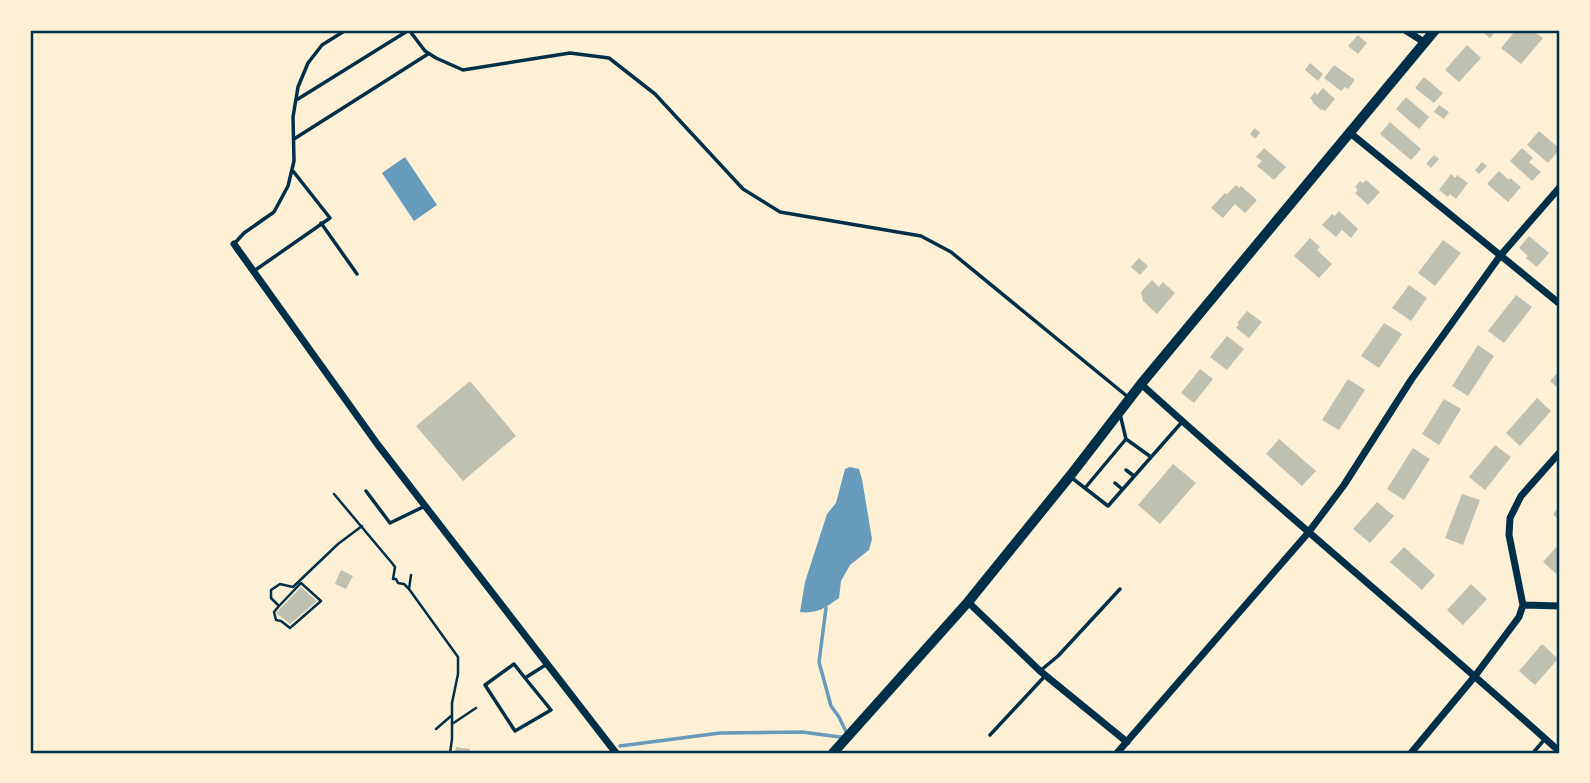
<svg xmlns="http://www.w3.org/2000/svg" width="1590" height="783" viewBox="0 0 1590 783" font-family="'Varela Round',sans-serif">
<rect width="100%" height="100%" fill="#fdf0d5"/>
<path fill="#669bbc" d="M 405,157 L 437,205 L 414,221 L 382,173 Z
M 850,467 L 859,469 L 862,479 L 872,539 L 869,550 L 850,565 L 841,581 L 839,598 C 825,608 817,614 800,612 L 805,582 L 827,514 L 836,503 L 845,469 Z"/>
<g fill="none" stroke-linecap="round" stroke-linejoin="round">
<path stroke="#669bbc" stroke-width="3.5" d="M 620,746 L 720,733 L 802,732 L 840,737 L 848,736 L 839,717 L 831,706 L 819,662 L 826,608"/>
</g>
<path fill="#bec0b2" d="M 1480,30 L 1497,30 L 1490,38 Z
M 1516,30 L 1532,30 L 1543,38 L 1521,64 L 1501,48 Z
M 1358,35 L 1367,43 L 1358,54 L 1348,46 Z
M 1467,45 L 1481,58 L 1459,82 L 1445,70 Z
M 1310,63 L 1323,74 L 1318,81 L 1305,70 Z
M 1334,65 L 1355,80 L 1348,89 L 1345,87 L 1341,91 L 1324,78 Z
M 1424,77 L 1443,93 L 1434,103 L 1415,88 Z
M 1323,88 L 1335,99 L 1325,111 L 1322,109 L 1321,110 L 1312,102 L 1313,101 L 1310,98 L 1315,92 L 1317,95 Z
M 1406,97 L 1429,117 L 1419,129 L 1396,109 Z
M 1439,105 L 1449,112 L 1444,119 L 1434,112 Z
M 1390,122 L 1421,149 L 1411,160 L 1380,134 Z
M 1255,128 L 1260,133 L 1255,139 L 1250,134 Z
M 1539,131 L 1560,149 L 1548,163 L 1527,145 Z
M 1264,148 L 1286,167 L 1274,180 L 1257,166 L 1262,161 L 1256,157 Z
M 1522,148 L 1533,158 L 1529,162 L 1541,172 L 1532,181 L 1510,161 Z
M 1434,155 L 1439,159 L 1431,168 L 1426,164 Z
M 1482,162 L 1487,166 L 1479,174 L 1475,170 Z
M 1499,171 L 1509,180 L 1510,178 L 1521,187 L 1508,202 L 1487,184 Z
M 1451,174 L 1455,178 L 1457,175 L 1468,183 L 1456,199 L 1450,194 L 1448,197 L 1439,190 Z
M 1366,180 L 1380,192 L 1368,205 L 1355,193 L 1358,190 L 1355,187 L 1360,181 L 1363,183 Z
M 1236,185 L 1239,188 L 1241,186 L 1257,200 L 1245,213 L 1235,204 L 1223,218 L 1211,208 L 1225,193 L 1227,194 Z
M 1339,211 L 1358,229 L 1351,238 L 1342,230 L 1336,237 L 1322,225 L 1332,214 L 1335,216 Z
M 1529,236 L 1549,253 L 1537,267 L 1526,258 L 1528,256 L 1519,248 Z
M 1310,238 L 1320,247 L 1317,250 L 1332,264 L 1319,278 L 1294,256 Z
M 1443,240 L 1461,253 L 1435,286 L 1418,273 Z
M 1139,258 L 1148,266 L 1140,275 L 1131,267 Z
M 1152,280 L 1159,287 L 1163,282 L 1175,293 L 1157,314 L 1143,301 L 1141,292 Z
M 1409,285 L 1427,298 L 1411,321 L 1392,308 Z
M 1516,295 L 1532,307 L 1504,343 L 1488,331 Z
M 1247,311 L 1262,322 L 1249,338 L 1236,328 L 1239,324 L 1237,323 Z
M 1384,323 L 1402,334 L 1379,368 L 1361,356 Z
M 1227,336 L 1244,349 L 1227,370 L 1210,357 Z
M 1478,345 L 1494,356 L 1468,396 L 1452,386 Z
M 1200,369 L 1213,379 L 1194,403 L 1181,393 Z
M 1560,370 L 1560,390 L 1550,381 Z
M 1348,379 L 1365,390 L 1339,430 L 1322,420 Z
M 470,381 L 516,436 L 463,481 L 416,426 Z
M 1537,398 L 1551,411 L 1520,446 L 1506,433 Z
M 1444,399 L 1461,409 L 1439,445 L 1422,434 Z
M 1279,439 L 1316,471 L 1302,486 L 1266,454 Z
M 1495,445 L 1511,457 L 1485,490 L 1469,477 Z
M 1413,448 L 1430,459 L 1404,500 L 1387,489 Z
M 1173,464 L 1196,483 L 1160,524 L 1138,505 Z
M 1462,494 L 1480,500 L 1463,545 L 1445,538 Z
M 1377,502 L 1394,516 L 1370,543 L 1353,529 Z
M 1560,505 L 1560,521 L 1553,514 Z
M 1558,545 L 1560,547 L 1560,577 L 1543,562 Z
M 1404,547 L 1435,575 L 1422,590 L 1390,562 Z
M 341,570 L 353,576 L 346,589 L 335,584 Z
M 1471,584 L 1487,599 L 1463,625 L 1447,610 Z
M 301,587 L 317,601 L 290,624 L 276,613 Z
M 1542,644 L 1558,659 L 1535,685 L 1519,671 Z
M 456,747 L 470,749 L 470,753 L 455,753 Z"/>
<g fill="none" stroke-linecap="round" stroke-linejoin="round">
<path stroke="#003049" stroke-width="2.5" d="M 334,494 L 392,563 L 395,567 L 393,579 L 396,579 L 398,583 L 404,584 L 409,589 L 458,657 L 458,674 L 452,703 L 452,739 L 450,753
M 409,589 L 411,575
M 279,606 L 301,583 L 321,601 L 290,628 L 281,621 L 276,620 L 274,612 L 279,606 L 271,598 L 271,590 L 280,584 L 293,587 L 338,544 L 362,526
M 452,724 L 476,708
M 436,729 L 451,716"/>
<path stroke="#003049" stroke-width="3.5" d="M 409,30 L 425,51 L 436,58 L 463,70 L 570,53 L 609,58 L 655,94 L 743,189 L 780,212 L 921,236 L 951,252 L 1128,397
M 298,99 L 409,30
M 294,139 L 428,54
M 321,223 L 357,274
M 234,244 L 244,233 L 274,212 L 288,186 L 294,161 L 293,117 L 298,87 L 308,63 L 322,45 L 346,30
M 254,271 L 330,218 L 293,171
M 1120,414 L 1126,439
M 1126,470 L 1134,476
M 1072,478 L 1108,506 L 1182,422
M 1115,483 L 1122,489
M 1085,488 L 1126,439 L 1151,457
M 366,491 L 390,523 L 425,506
M 1040,671 L 1058,656 L 1120,589
M 525,678 L 551,710 L 515,731 L 485,685 L 514,664 L 525,678 L 547,664
M 990,735 L 1044,677
M 1533,753 L 1544,740"/>
<path stroke="#003049" stroke-width="7" d="M 1405,30 L 1424,42
M 1349,132 L 1560,304
M 234,244 L 378,445 L 616,753
M 1141,384 C 1279,509 1422,628 1560,752
M 968,602 L 1040,671 L 1127,742
M 1523,605 L 1560,606
M 1117,753 L 1308,533 L 1344,485 L 1411,380 L 1500,256 L 1560,187
M 1411,753 L 1475,676 L 1519,617 L 1523,605 L 1509,535 L 1510,518 L 1521,496 L 1560,452"/>
<path stroke="#003049" stroke-width="10" d="M 833,753 L 968,602 L 1070,476 L 1141,384 L 1435,30"/>
</g>
<rect width="1590" height="783" fill="none" stroke="#fdf0d5" stroke-width="63"/>
<rect x="32" y="32" width="1526" height="720" fill="none" stroke="#003049" stroke-width="2.5"/>
</svg>
